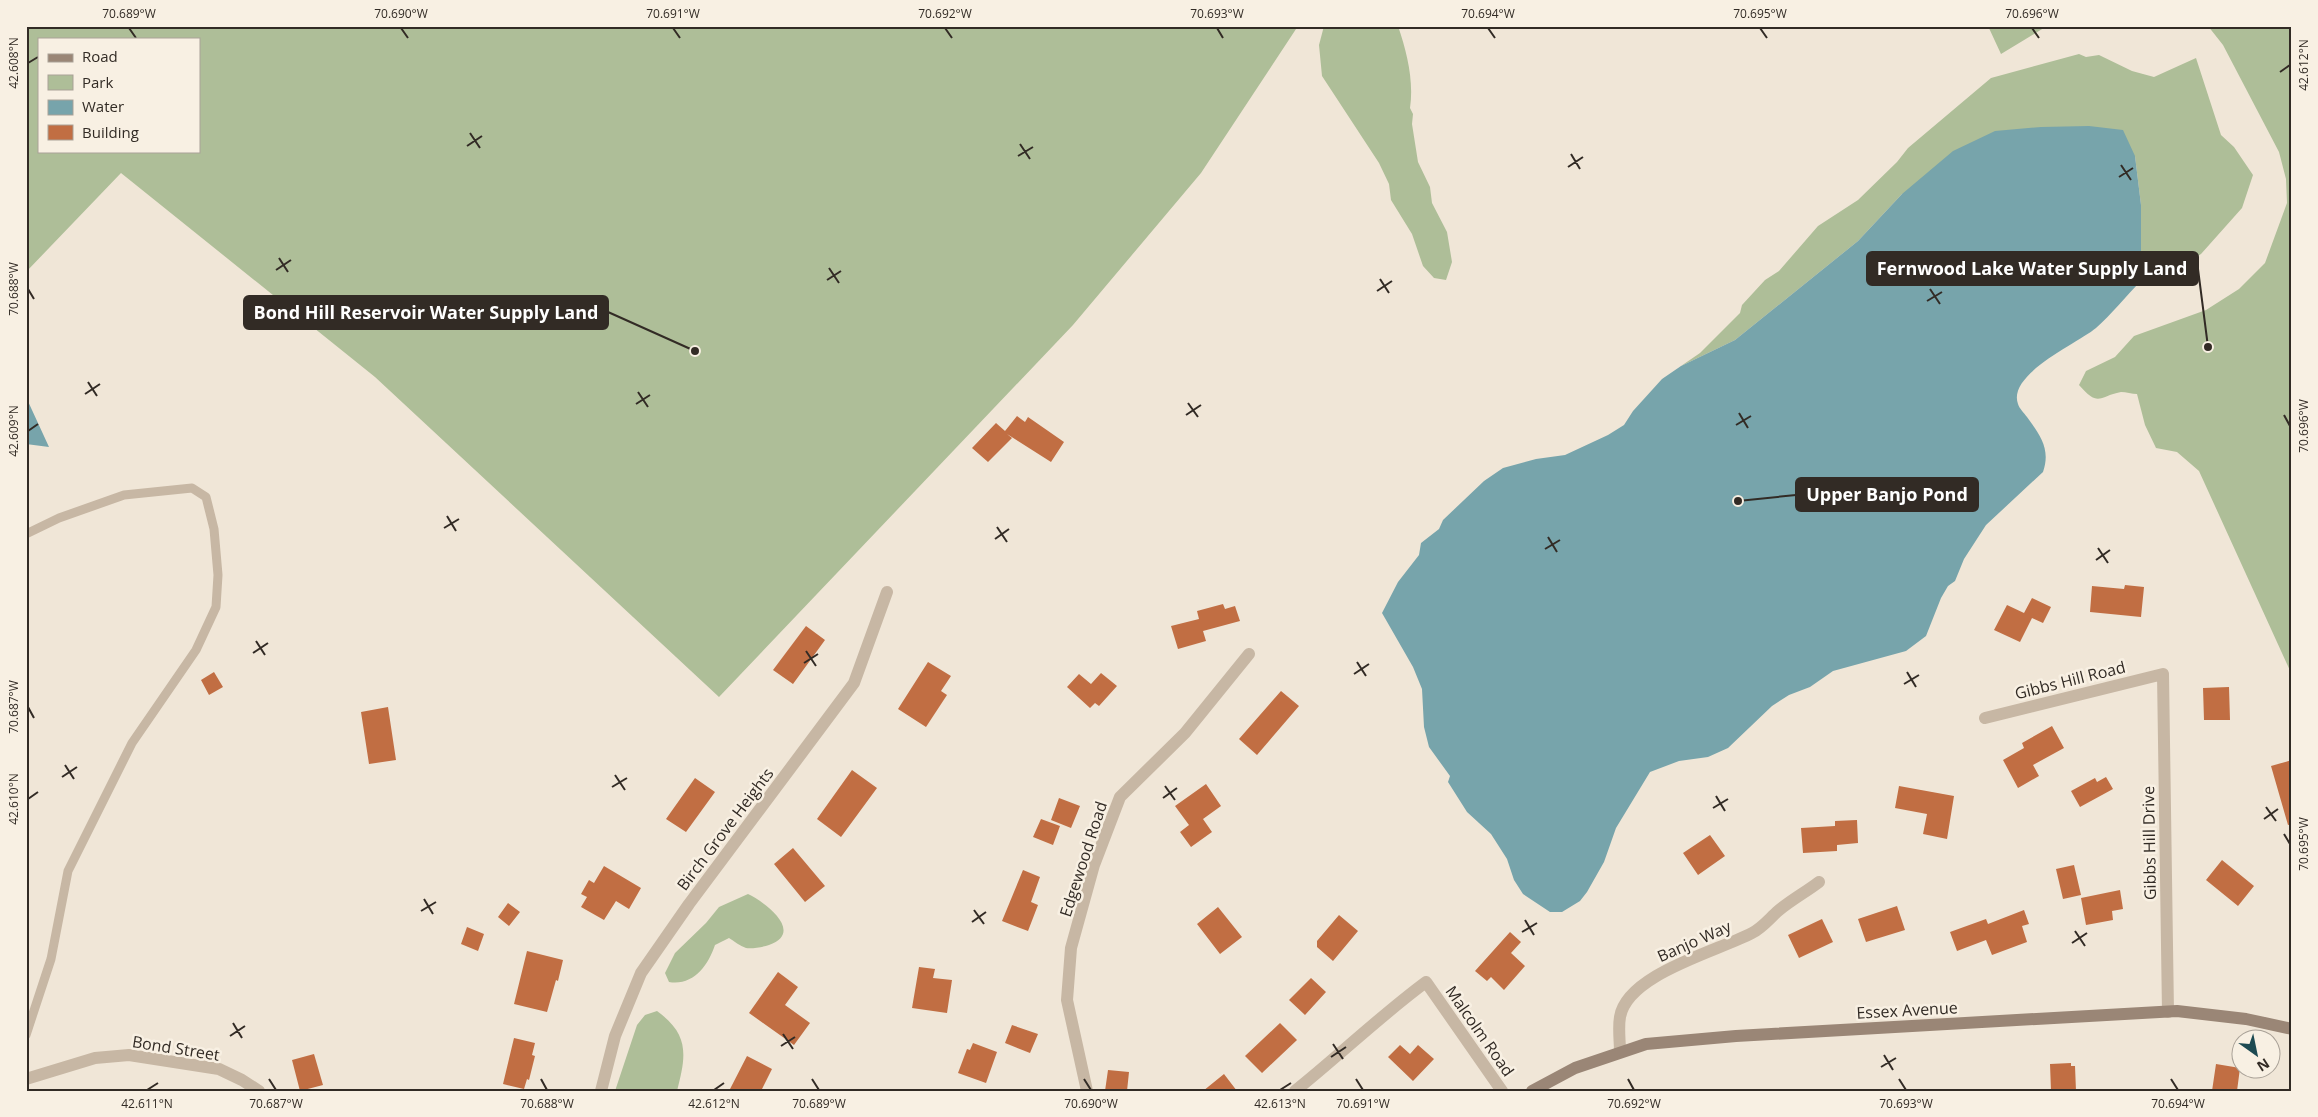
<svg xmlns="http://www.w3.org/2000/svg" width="2318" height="1117" viewBox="0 0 2318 1117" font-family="'Open Sans',sans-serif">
<rect width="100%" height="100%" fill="#f0e6d7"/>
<path fill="#aebe98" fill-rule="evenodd" d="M 26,26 L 1298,26 L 1201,173 L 1073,325 L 719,697 L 375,377 L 121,173 L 26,272 ZM 39,39 L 199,39 L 199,151 L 39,151 Z
M 1324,26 L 1398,26 C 1407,52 1414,81 1410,108 L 1413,114 L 1412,124 L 1418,162 L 1430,187 L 1432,203 L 1447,232 L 1452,262 L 1446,280 L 1434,278 L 1423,266 L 1412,234 L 1391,200 L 1389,184 L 1379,163 L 1322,76 L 1319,45 Z
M 1988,26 L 2047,26 L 2001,54 Z
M 2208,26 L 2292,26 L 2292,675 L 2199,471 L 2177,452 L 2156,448 L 2145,425 L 2137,394 C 2132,394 2126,392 2121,392 C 2099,396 2099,408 2079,385 L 2086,371 L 2115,357 L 2134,336 L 2206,310 L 2239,289 L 2265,263 L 2287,203 L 2286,179 L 2279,152 L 2223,45 Z
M 2079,54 L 2086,57 L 2099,55 L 2132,71 L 2154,77 L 2196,58 L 2221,135 L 2234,147 L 2253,175 L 2242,208 L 2201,254 L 2157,282 L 2141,281 L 2141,205 L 2135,156 L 1902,194 L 1858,241 L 1735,340 L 1681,366 L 1700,353 L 1740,313 L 1742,305 L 1765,280 L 1779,271 L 1818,226 L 1858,200 L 1897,162 L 1908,148 L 1991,78 Z
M 748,894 C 765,902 805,932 769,945 C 763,947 752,949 746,948 C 740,946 734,941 729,938 L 715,945 C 708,966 693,986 669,982 L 665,973 L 675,953 L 706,923 L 719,907 Z
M 657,1011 C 690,1035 686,1056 677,1091 L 615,1091 L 637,1025 L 645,1015 Z"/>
<path fill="#77a4ab" d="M 2089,126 L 2123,130 L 2135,156 L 2141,205 L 2141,281 C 2126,296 2111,315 2096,328 C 2078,343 2007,374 2018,404 C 2019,408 2024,413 2027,417 C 2040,435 2051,449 2043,472 L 1986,525 L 1964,559 L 1955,581 L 1948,586 L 1941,598 L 1926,636 L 1906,651 L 1833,671 L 1810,687 L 1789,695 L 1772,706 L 1728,748 L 1708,757 L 1679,761 L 1650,772 L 1616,828 L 1604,862 L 1587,892 L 1580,901 L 1562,912 L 1550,912 L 1523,894 L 1514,880 L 1507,859 L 1491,834 L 1467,812 L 1448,782 L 1450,776 L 1429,747 L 1424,727 L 1422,689 L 1413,667 L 1382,613 L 1398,582 L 1419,555 L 1421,543 L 1439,529 L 1443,520 L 1484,481 L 1503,468 L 1536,459 L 1565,455 L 1608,435 L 1624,425 L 1633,411 L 1662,379 L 1681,366 L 1735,340 L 1858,241 L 1902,194 L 1953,151 L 1995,131 L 2041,127 Z
M 26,397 L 49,447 L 26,444 Z"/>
<path fill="#c16e43" d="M 1017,416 L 1025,422 L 1028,417 L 1064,442 L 1051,462 L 1007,434 L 1012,438 L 988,462 L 972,448 L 996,423 L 1005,431 Z
M 2125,585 L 2144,587 L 2141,617 L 2090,612 L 2092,586 L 2124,589 Z
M 2032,598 L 2051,607 L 2043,623 L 2032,618 L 2020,642 L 1994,630 L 2007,605 L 2024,613 Z
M 1223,604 L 1225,609 L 1235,606 L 1240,621 L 1203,631 L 1206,641 L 1178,649 L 1171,626 L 1199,619 L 1197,611 Z
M 806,626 L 825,640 L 793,684 L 773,670 Z
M 928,662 L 951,676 L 941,691 L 947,695 L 926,727 L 898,709 Z
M 214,672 L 223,687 L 209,695 L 201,680 Z
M 1101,673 L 1117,686 L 1099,706 L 1095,703 L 1090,708 L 1067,687 L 1079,674 L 1091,684 Z
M 2229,687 L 2230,720 L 2204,720 L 2203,688 Z
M 1281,691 L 1299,706 L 1257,755 L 1239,739 Z
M 388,707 L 396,760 L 369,764 L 361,712 Z
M 2052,726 L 2064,748 L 2033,765 L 2039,776 L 2018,788 L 2003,760 L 2024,748 L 2022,743 Z
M 2292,760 L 2292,824 L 2288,825 L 2271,766 Z
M 852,770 L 877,788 L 841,837 L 817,819 Z
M 2106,777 L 2113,789 L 2080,807 L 2071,791 L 2095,778 L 2097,782 Z
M 695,778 L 715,792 L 686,832 L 666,819 Z
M 1206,784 L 1221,806 L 1203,819 L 1212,832 L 1191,847 L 1180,832 L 1189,825 L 1175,806 Z
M 1899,786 L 1954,796 L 1947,839 L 1923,834 L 1927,814 L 1895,808 Z
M 1059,798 L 1080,806 L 1071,828 L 1051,820 Z
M 1041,819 L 1060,826 L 1053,845 L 1033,837 Z
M 1857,820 L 1858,843 L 1837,845 L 1837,851 L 1803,853 L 1801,828 L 1835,826 L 1835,821 Z
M 1710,835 L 1725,856 L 1698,875 L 1683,853 Z
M 793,848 L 825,886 L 805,902 L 774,864 Z
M 2222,860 L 2254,886 L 2238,906 L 2206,880 Z
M 2074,865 L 2081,895 L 2063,899 L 2056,869 Z
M 604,866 L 641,888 L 629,909 L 616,901 L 604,920 L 581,907 L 587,897 L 581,894 L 589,880 L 594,883 Z
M 1023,870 L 1040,877 L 1031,902 L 1038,905 L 1028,931 L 1002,921 Z
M 2120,890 L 2123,909 L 2112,911 L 2113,920 L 2086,925 L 2081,898 Z
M 508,903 L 520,912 L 509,926 L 498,917 Z
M 1897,906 L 1905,930 L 1866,942 L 1858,919 Z
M 1218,907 L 1242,937 L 1220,954 L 1197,924 Z
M 2024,910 L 2029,924 L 2022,926 L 2027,942 L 1992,955 L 1986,940 L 1957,951 L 1950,932 L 1986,919 L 1988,924 Z
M 1339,915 L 1358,931 L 1333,961 L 1317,947 L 1317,941 Z
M 1822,919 L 1833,942 L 1799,958 L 1788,935 Z
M 467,927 L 484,934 L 478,951 L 461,944 Z
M 1510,932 L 1521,942 L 1511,953 L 1525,966 L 1504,990 L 1491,977 L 1487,981 L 1475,971 Z
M 527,951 L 563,960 L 558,981 L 556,980 L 547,1012 L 514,1004 Z
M 919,967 L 935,969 L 933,978 L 952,980 L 947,1013 L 912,1008 Z
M 778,972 L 798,987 L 785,1005 L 810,1023 L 794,1045 L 749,1013 Z
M 1311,978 L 1326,992 L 1305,1015 L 1289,1000 Z
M 1280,1023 L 1297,1040 L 1262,1073 L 1245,1056 Z
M 1012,1025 L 1038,1034 L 1030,1053 L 1005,1043 Z
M 514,1038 L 535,1043 L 532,1055 L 535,1056 L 529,1080 L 527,1079 L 524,1089 L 503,1084 Z
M 973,1043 L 997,1052 L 986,1083 L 958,1073 L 967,1049 L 970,1050 Z
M 1400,1045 L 1410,1054 L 1418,1045 L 1434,1059 L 1413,1081 L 1388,1057 Z
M 314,1054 L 323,1085 L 300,1091 L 292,1060 Z
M 747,1056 L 772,1069 L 761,1091 L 729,1091 Z
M 2071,1063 L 2071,1066 L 2075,1066 L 2076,1091 L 2051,1091 L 2050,1064 Z
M 2216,1064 L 2240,1068 L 2237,1091 L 2212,1091 Z
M 1108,1070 L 1129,1072 L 1127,1091 L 1105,1091 Z
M 1224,1074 L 1237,1091 L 1203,1091 Z"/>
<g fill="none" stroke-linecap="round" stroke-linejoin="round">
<path stroke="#c7b7a4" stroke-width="9" d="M 26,534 L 59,518 L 124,495 L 192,488 L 206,497 L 214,529 L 218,575 L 216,607 L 196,650 L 132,743 L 68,871 L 51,959 L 26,1035"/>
<path stroke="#c7b7a4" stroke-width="12" d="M 1985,718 L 2163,674 L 2168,1012
M 1620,1052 C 1620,1041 1618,1028 1620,1017 C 1627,974 1718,951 1752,933 C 1762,928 1770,918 1778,911 C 1791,900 1806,892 1819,882
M 26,1079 L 95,1058 L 129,1055 L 219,1069 L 242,1080 L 259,1091
M 601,1091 L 615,1036 L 641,973 L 689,904 L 854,683 L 887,592
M 1087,1091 L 1067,1000 L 1071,948 L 1094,865 L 1120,797 L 1185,733 L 1249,654
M 1295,1091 C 1340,1055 1380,1016 1426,982 L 1502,1091"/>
<path stroke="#9a8676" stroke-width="12" d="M 1532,1091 L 1575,1068 L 1646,1044 L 1736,1036 L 2177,1011 L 2246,1019 L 2292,1029"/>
</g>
<path fill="none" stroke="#322b25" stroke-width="2" d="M 129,28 L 136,38M 401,28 L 408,38M 673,28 L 680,38M 945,28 L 952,38M 1217,28 L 1223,38M 1488,28 L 1495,38M 1760,28 L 1767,38M 2032,28 L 2039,38M 28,63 L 38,57M 2280,72 L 2290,65M 470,133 L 480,148M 1020,144 L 1030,159M 467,146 L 482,136M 1571,154 L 1580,169M 1018,156 L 1033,147M 2121,165 L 2131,180M 1568,167 L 1583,157M 2119,177 L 2133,168M 279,258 L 288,272M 829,268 L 839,283M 276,270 L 291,260M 1380,279 L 1389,293M 827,280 L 841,271M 28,289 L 34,299M 1930,289 L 1940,304M 1377,291 L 1392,281M 1927,301 L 1942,292M 88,382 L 97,396M 638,392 L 648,407M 85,394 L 100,384M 1188,403 L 1198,417M 636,404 L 650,395M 1739,413 L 1748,428M 1186,415 L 1201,405M 2284,415 L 2290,426M 1736,425 L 1751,416M 28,431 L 38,424M 447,516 L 456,531M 997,527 L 1007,542M 444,528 L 459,519M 1548,537 L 1557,552M 995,539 L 1009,529M 2098,548 L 2108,563M 1545,549 L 1560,540M 2096,560 L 2110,550M 256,641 L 265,655M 806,651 L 816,666M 253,653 L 268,643M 1357,662 L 1366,676M 804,663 L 818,654M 1907,672 L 1916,687M 1354,674 L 1369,664M 1904,684 L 1919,675M 28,707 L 34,718M 65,765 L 74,779M 615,775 L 625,790M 62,777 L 77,767M 1165,786 L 1175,800M 612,787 L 627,778M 1716,796 L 1725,811M 1163,798 L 1177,788M 28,799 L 38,792M 2266,807 L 2276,821M 1713,808 L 1728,799M 2264,819 L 2278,809M 2284,834 L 2290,844M 424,899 L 433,914M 974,910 L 984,924M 421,911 L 436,902M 1525,920 L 1534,935M 972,922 L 986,912M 2075,931 L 2085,946M 1522,932 L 1537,923M 2072,943 L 2087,933M 233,1023 L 242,1038M 783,1034 L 793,1049M 230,1036 L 245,1026M 1333,1044 L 1343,1059M 781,1046 L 795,1037M 1884,1055 L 1893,1070M 1331,1057 L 1346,1047M 1881,1067 L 1896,1058M 269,1079 L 276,1090M 541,1079 L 547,1090M 812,1079 L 819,1090M 1084,1079 L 1091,1090M 1356,1079 L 1363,1090M 1628,1079 L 1634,1090M 1899,1079 L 1906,1090M 2171,1079 L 2178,1090M 147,1090 L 158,1083M 714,1090 L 724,1083M 1280,1090 L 1291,1083"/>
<g text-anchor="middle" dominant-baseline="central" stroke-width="5" stroke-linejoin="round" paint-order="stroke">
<g font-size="16" fill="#322b25" stroke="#f8f0e3">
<text transform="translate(2070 680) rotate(-14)">Gibbs Hill Road</text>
<text transform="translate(725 829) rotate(-53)">Birch Grove Heights</text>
<text transform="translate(2149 843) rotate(-91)">Gibbs Hill Drive</text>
<text transform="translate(1083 859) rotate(-72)">Edgewood Road</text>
<text transform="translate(1694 941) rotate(-24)">Banjo Way</text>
<text transform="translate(1907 1010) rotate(-3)">Essex Avenue</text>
<text transform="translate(1480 1031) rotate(55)">Malcolm Road</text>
<text transform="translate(176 1048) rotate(9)">Bond Street</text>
</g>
</g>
<path fill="none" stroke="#322b25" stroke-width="2" d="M2208 347L2198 269M695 351L608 312M1738 501L1796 495"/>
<g fill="#322b25" stroke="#f8f0e3" stroke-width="2">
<circle cx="2208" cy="347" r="5"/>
<circle cx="695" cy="351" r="5"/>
<circle cx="1738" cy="501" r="5"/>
</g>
<g fill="#322b25" stroke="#322b25" stroke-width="2">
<rect x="1867" y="252" width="331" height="33" rx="5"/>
<rect x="244" y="296" width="364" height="33" rx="5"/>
<rect x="1796" y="478" width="182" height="33" rx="5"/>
</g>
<g font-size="18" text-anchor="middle" font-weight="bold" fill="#fff">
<text x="2032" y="275">Fernwood Lake Water Supply Land</text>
<text x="426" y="319">Bond Hill Reservoir Water Supply Land</text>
<text x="1887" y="501">Upper Banjo Pond</text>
</g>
<rect width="2318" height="1117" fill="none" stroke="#f8f0e3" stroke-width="55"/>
<rect x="38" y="38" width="162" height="115" fill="#f8f0e3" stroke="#a9a197"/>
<rect x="48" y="54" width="25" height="8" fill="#9a8676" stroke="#a9a197"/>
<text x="82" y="62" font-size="15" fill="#322b25">Road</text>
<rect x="48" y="75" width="25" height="15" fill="#aebe98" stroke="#a9a197"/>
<text x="82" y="88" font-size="15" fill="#322b25">Park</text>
<rect x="48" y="100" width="25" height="15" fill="#77a4ab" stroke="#a9a197"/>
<text x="82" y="112" font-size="15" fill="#322b25">Water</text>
<rect x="48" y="125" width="25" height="15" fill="#c16e43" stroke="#a9a197"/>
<text x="82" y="138" font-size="15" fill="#322b25">Building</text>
<g transform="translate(2256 1054) rotate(147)"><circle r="24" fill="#f8f0e3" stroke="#a9a197"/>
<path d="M0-4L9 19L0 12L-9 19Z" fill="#1d4a52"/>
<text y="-8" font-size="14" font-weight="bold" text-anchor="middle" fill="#322b25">N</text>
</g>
<rect x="28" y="28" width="2262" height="1062" fill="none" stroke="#322b25" stroke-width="2"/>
<g font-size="12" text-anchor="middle" fill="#322b25">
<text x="129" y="18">70.689°W</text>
<text x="401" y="18">70.690°W</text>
<text x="673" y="18">70.691°W</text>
<text x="945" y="18">70.692°W</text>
<text x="1217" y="18">70.693°W</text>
<text x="1488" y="18">70.694°W</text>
<text x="1760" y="18">70.695°W</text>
<text x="2032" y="18">70.696°W</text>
<text transform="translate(14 63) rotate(-90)" y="4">42.608°N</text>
<text transform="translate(2304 65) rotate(-90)" y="4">42.612°N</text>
<text transform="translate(14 289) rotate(-90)" y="4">70.688°W</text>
<text transform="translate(2304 426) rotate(-90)" y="4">70.696°W</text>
<text transform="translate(14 431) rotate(-90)" y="4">42.609°N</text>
<text transform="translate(14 707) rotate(-90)" y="4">70.687°W</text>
<text transform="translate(14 799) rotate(-90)" y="4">42.610°N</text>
<text transform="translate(2304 844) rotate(-90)" y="4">70.695°W</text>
<text x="147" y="1108">42.611°N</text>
<text x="276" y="1108">70.687°W</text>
<text x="547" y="1108">70.688°W</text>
<text x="714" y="1108">42.612°N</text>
<text x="819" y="1108">70.689°W</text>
<text x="1091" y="1108">70.690°W</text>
<text x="1280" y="1108">42.613°N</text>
<text x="1363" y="1108">70.691°W</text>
<text x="1634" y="1108">70.692°W</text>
<text x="1906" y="1108">70.693°W</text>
<text x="2178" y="1108">70.694°W</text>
</g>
</svg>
